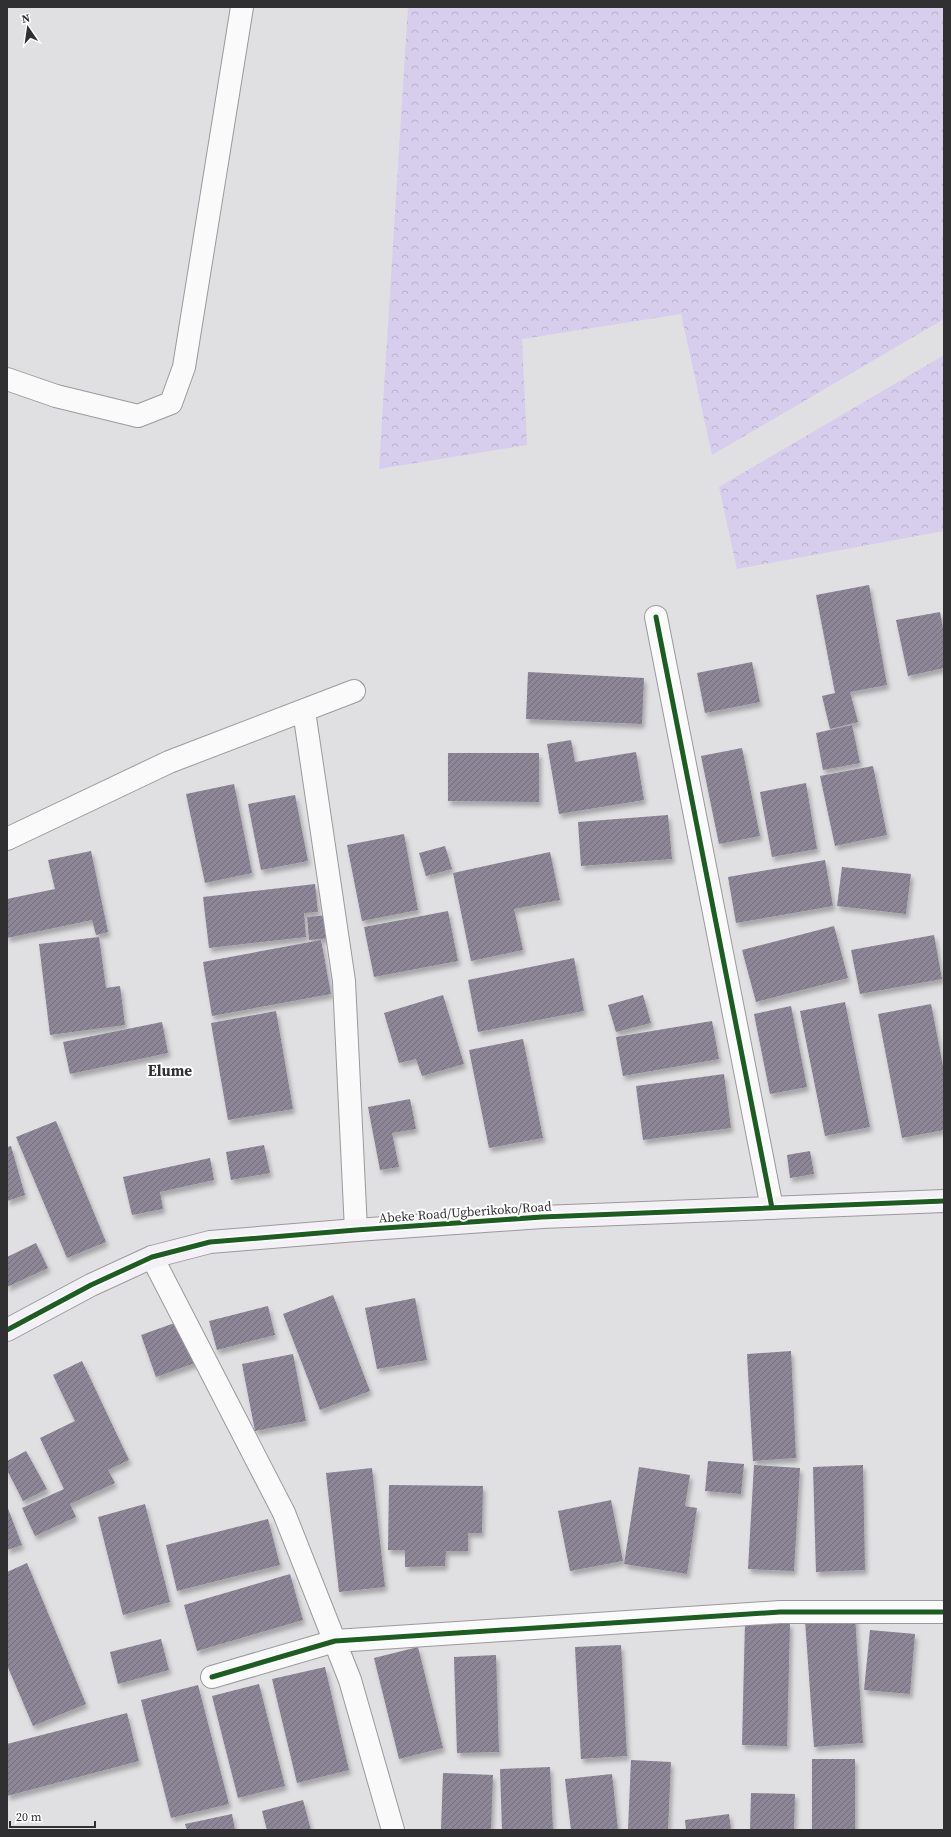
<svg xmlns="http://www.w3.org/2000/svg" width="951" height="1837" viewBox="0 0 951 1837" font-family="'Source Serif 4',serif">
<defs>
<pattern id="forest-crowns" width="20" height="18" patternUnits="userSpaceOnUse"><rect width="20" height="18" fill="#d6ceec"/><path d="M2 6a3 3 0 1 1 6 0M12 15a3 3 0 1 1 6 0" fill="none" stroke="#b8b1cb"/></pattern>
<pattern id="building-hatch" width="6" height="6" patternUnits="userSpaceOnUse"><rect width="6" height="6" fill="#8c8696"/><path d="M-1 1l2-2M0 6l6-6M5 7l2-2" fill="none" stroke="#736e7b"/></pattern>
<filter id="shadow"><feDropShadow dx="2.5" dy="4.5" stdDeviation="2" flood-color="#0004"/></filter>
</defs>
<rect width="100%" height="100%" fill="#e0dfe2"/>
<path fill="url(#forest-crowns)" d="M 408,7 L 944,7 L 944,319 L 712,455 L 681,314 L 522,339 L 527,445 L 379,469 Z
M 944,355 L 944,531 L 737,569 L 719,487 Z"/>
<path fill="url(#building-hatch)" filter="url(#shadow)" d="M 869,585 L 887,685 L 850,692 L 858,722 L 830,729 L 822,696 L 835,693 L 816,595 Z
M 940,612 L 944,633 L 944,668 L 908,676 L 896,620 Z
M 752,662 L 760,702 L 705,713 L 697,673 Z
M 528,672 L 644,678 L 642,724 L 526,719 Z
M 852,725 L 860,763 L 823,770 L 816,733 Z
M 571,740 L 575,762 L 636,752 L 644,800 L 559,814 L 547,744 Z
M 742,748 L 760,836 L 719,844 L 701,756 Z
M 448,753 L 539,753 L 539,802 L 448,801 Z
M 873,766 L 887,835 L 835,846 L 820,776 Z
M 806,783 L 817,849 L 772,857 L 760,792 Z
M 234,784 L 252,873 L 205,883 L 186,794 Z
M 295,795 L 308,861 L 261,870 L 248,804 Z
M 668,815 L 672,859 L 581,866 L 578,822 Z
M 404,834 L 418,910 L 362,921 L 347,845 Z
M 445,846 L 452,869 L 426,876 L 419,853 Z
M 91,851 L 108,932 L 96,935 L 92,920 L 7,938 L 7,899 L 55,889 L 48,860 Z
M 550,852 L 560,900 L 514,909 L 523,950 L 471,961 L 453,873 Z
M 825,860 L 833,906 L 736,923 L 728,877 Z
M 842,867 L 911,874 L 906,914 L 837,906 Z
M 315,884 L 318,912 L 304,913 L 306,937 L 209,948 L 203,897 Z
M 448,911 L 458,961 L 374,977 L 364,927 Z
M 328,915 L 330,938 L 309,940 L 307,917 Z
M 834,926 L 848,978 L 756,1002 L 742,950 Z
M 934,935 L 942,979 L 860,994 L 851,950 Z
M 99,937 L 106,988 L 120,986 L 125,1025 L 50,1035 L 39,944 Z
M 321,940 L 331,994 L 212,1016 L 203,962 Z
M 574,958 L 584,1011 L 478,1032 L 468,980 Z
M 443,995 L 464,1064 L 422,1076 L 416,1059 L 399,1063 L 384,1013 Z
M 643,995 L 651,1023 L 616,1032 L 608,1005 Z
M 845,1002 L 870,1127 L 825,1136 L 800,1011 Z
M 931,1004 L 944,1071 L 944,1130 L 902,1138 L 878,1014 Z
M 791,1006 L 807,1087 L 770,1094 L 754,1014 Z
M 276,1011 L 293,1109 L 228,1120 L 211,1023 Z
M 712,1021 L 719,1059 L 623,1076 L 616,1037 Z
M 162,1022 L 168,1053 L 70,1074 L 63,1042 Z
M 523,1039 L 543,1138 L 489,1148 L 469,1050 Z
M 724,1074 L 731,1128 L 643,1140 L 636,1086 Z
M 410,1099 L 416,1129 L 392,1133 L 399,1167 L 380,1170 L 368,1107 Z
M 56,1121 L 106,1242 L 67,1258 L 16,1137 Z
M 264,1145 L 270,1173 L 231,1180 L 226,1152 Z
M 11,1146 L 25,1195 L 7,1201 L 7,1147 Z
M 810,1151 L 814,1174 L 790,1178 L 787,1155 Z
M 210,1158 L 214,1180 L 160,1192 L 163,1209 L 132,1215 L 123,1177 Z
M 36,1243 L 48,1268 L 7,1287 L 7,1257 Z
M 333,1295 L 370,1391 L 320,1410 L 283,1314 Z
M 415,1298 L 427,1360 L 377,1369 L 365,1308 Z
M 268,1306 L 275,1335 L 217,1350 L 209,1321 Z
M 183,1320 L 198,1362 L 156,1377 L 141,1335 Z
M 791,1351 L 796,1458 L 753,1461 L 747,1354 Z
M 293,1354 L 306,1421 L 255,1431 L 242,1364 Z
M 82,1361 L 129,1460 L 108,1470 L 115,1483 L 70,1504 L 76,1517 L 35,1536 L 22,1508 L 64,1489 L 40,1438 L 75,1421 L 53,1375 Z
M 26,1451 L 47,1489 L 23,1501 L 7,1470 L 7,1461 Z
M 708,1461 L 744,1464 L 741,1494 L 705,1491 Z
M 754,1465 L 800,1468 L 794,1571 L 748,1569 Z
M 863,1465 L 865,1570 L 816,1572 L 813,1467 Z
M 639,1467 L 690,1475 L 685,1506 L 697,1508 L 687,1574 L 624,1564 Z
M 372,1468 L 385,1587 L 339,1592 L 326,1473 Z
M 389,1485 L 483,1486 L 482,1533 L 468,1533 L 468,1551 L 446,1551 L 445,1566 L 405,1567 L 405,1550 L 388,1550 Z
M 611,1500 L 623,1561 L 570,1571 L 558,1511 Z
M 145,1504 L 170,1602 L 123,1615 L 98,1517 Z
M 7,1506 L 22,1545 L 7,1550 Z
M 268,1519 L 280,1565 L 177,1591 L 166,1545 Z
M 27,1563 L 86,1704 L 33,1726 L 7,1665 L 7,1572 Z
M 290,1574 L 303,1620 L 197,1651 L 184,1605 Z
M 855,1616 L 863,1743 L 814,1747 L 805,1620 Z
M 745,1622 L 790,1623 L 787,1746 L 742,1745 Z
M 870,1630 L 915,1634 L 910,1694 L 864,1690 Z
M 161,1639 L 169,1670 L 118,1684 L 110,1652 Z
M 621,1645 L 627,1756 L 581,1759 L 575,1647 Z
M 418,1647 L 443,1748 L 399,1759 L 374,1658 Z
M 496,1655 L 499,1752 L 457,1753 L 454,1657 Z
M 325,1667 L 349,1770 L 297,1783 L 272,1679 Z
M 259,1684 L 285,1786 L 238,1798 L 212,1696 Z
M 198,1685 L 229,1804 L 171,1818 L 141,1700 Z
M 127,1713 L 139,1761 L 7,1796 L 7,1744 Z
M 812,1759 L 855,1759 L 855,1830 L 812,1830 Z
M 631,1760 L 671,1762 L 668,1830 L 628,1830 Z
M 550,1767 L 553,1830 L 502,1830 L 500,1769 Z
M 443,1773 L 493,1775 L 491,1830 L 441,1830 Z
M 612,1774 L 618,1830 L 571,1830 L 565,1779 Z
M 751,1793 L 795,1794 L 794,1830 L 750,1830 Z
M 303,1800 L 311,1830 L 267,1830 L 262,1811 Z
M 232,1814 L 235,1830 L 187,1830 L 185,1824 Z
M 729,1814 L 731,1830 L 686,1830 L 685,1820 Z"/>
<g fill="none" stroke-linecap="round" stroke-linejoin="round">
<g stroke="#9a999c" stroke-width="24">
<path id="street" d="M 7,379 L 56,396 L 138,416 L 171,403 L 184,367 L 242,7
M 656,617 L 772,1208
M 304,711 L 344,981 L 356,1230
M 7,839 L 169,762 L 354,691
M 152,1257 L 284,1513 L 350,1680 L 393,1830
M 212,1677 L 335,1641 L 780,1612 L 944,1612"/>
</g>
<g stroke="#9a999c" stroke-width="24">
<path id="secondary" d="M 7,1330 L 91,1285 L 152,1257 L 210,1242 L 356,1230 L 542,1217 L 944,1201"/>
</g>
<use href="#street" stroke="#fafafb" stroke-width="22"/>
<use href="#secondary" stroke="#f3f1f6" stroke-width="22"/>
<g stroke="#fff" stroke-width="8">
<path id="cycleway" d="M 656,617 L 772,1208
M 7,1330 L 91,1285 L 152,1257 L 210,1242 L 356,1230 L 542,1217 L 944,1201
M 212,1677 L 335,1641 L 780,1612 L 944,1612"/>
</g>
<use href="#cycleway" stroke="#1b5e20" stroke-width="5"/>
</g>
<g text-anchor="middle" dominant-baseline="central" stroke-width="4" stroke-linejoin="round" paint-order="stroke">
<g font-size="13" fill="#302f31" stroke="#fff">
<text transform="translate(465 1212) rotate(-4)">Abeke Road/Ugberikoko/Road</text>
</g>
<g font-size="15" font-weight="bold" fill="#302f31" stroke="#fff">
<text x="170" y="1070">Elume</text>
</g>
</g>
<rect width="951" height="1837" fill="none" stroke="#302f31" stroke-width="16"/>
<g transform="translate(28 28) rotate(347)" stroke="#ffffff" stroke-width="3" paint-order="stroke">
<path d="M0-3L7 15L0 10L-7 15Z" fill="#302f31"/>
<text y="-6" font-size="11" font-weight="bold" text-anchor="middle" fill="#302f31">N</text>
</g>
<path d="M10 1821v6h85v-6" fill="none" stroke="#302f31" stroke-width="2"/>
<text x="16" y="1821" font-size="12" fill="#302f31" stroke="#ffffff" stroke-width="3" paint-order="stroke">20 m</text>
</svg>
